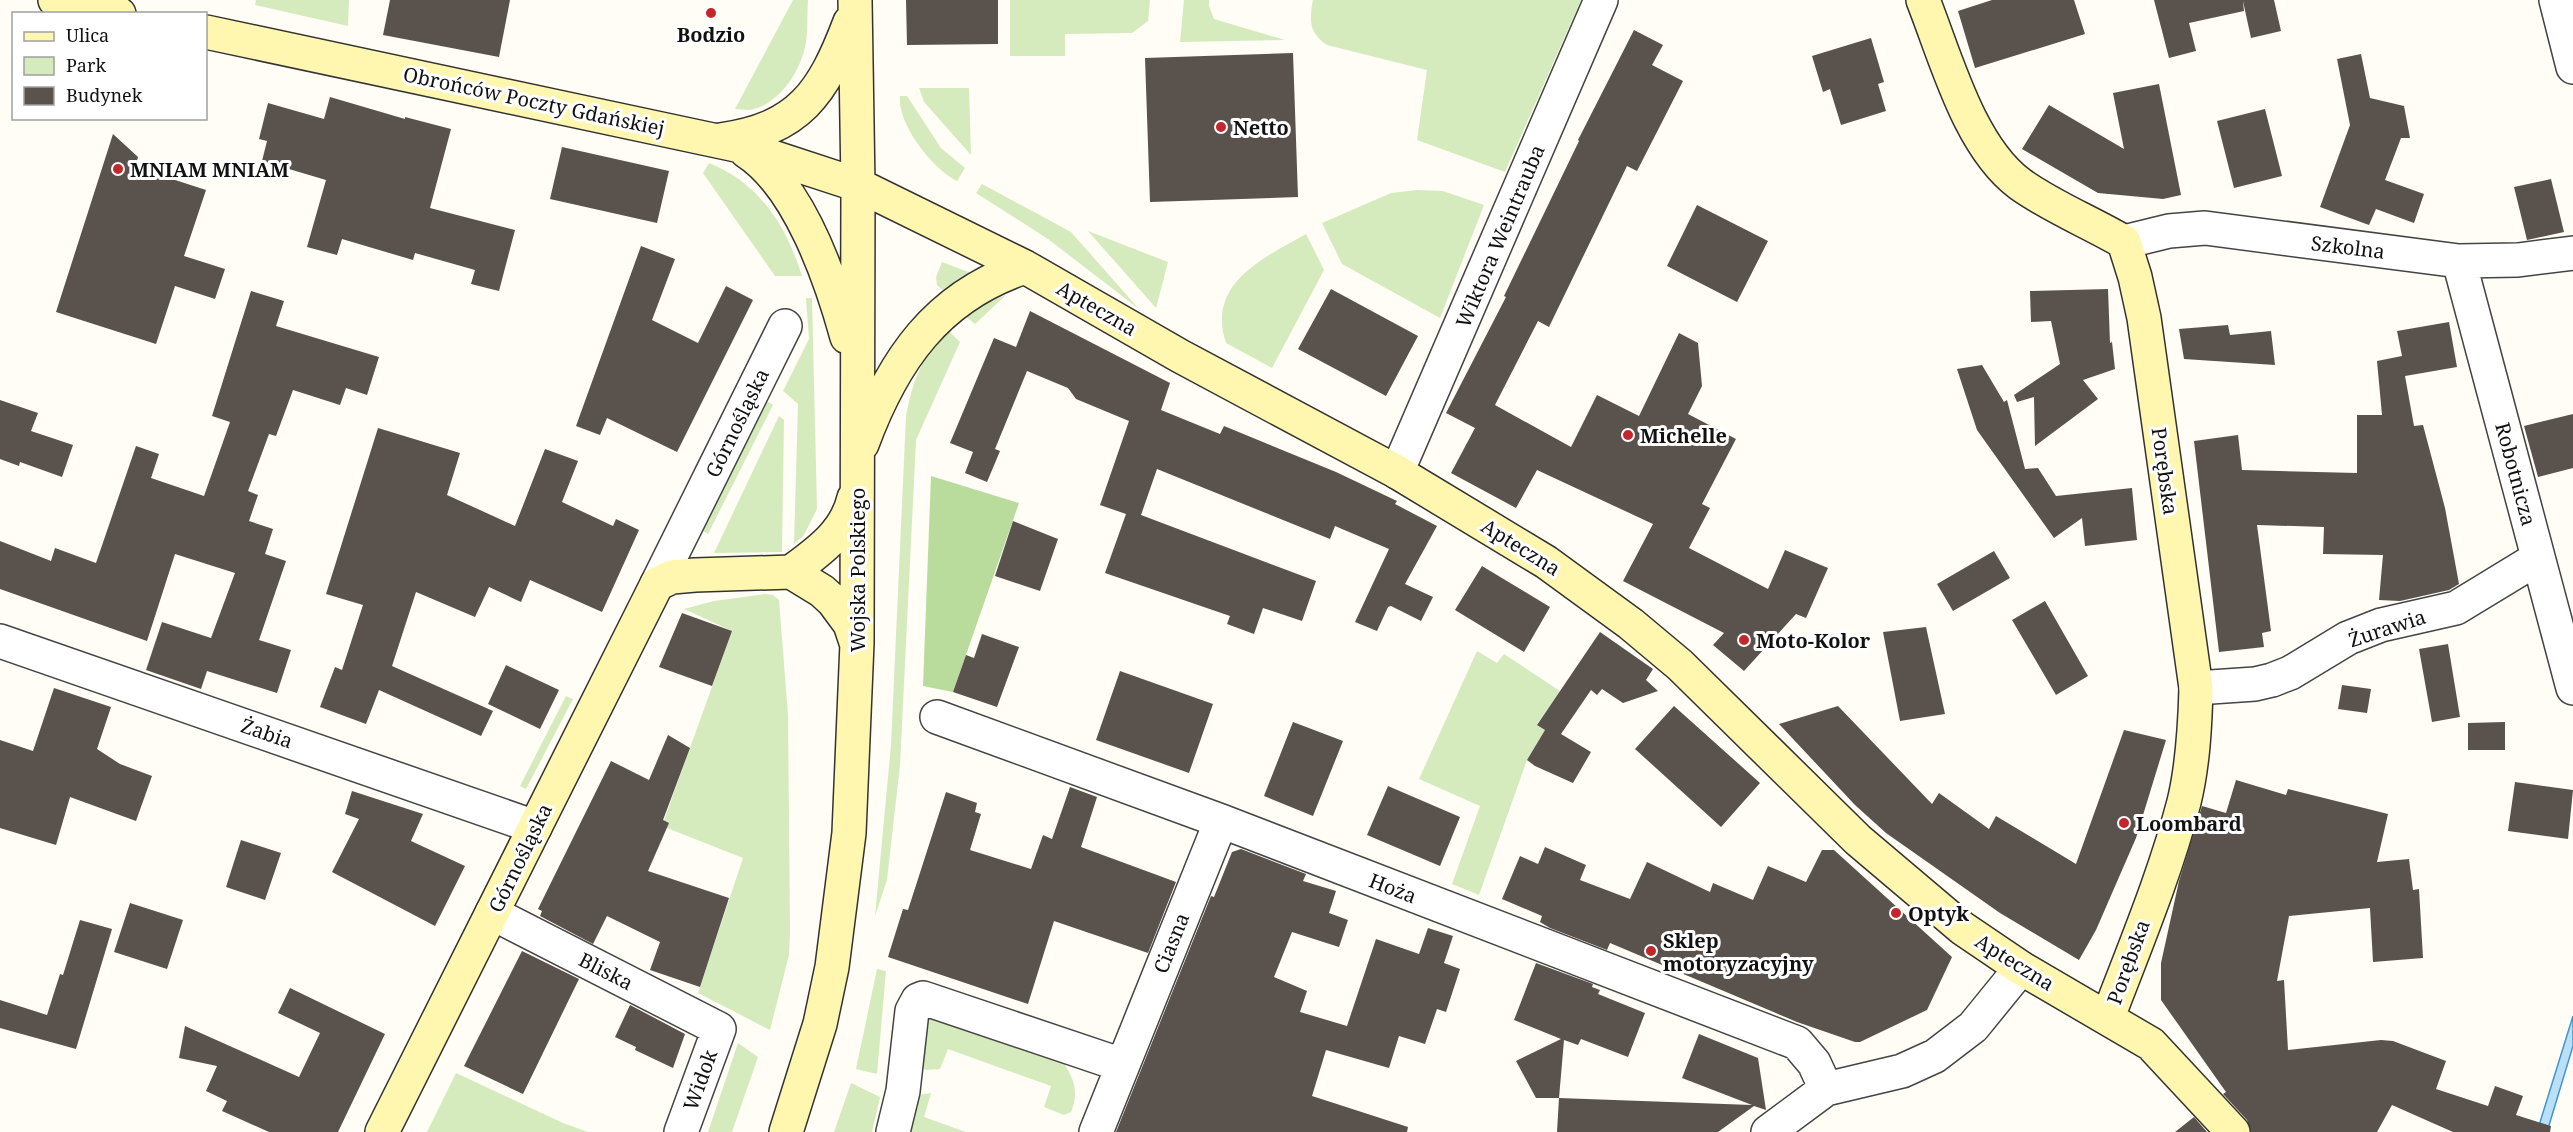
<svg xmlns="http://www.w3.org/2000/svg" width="2573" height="1132" viewBox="0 0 2573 1132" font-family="'Noto Serif',serif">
<rect width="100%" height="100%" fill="#fffdf5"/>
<path fill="#d5ebbd" d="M 256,0 L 349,0 L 348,26 L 255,5 Z
M 793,0 L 808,0 C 807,14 808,29 806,42 C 802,69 781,102 754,109 C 748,111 741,109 735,109 Z
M 1010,0 L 1150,0 L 1148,21 L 1132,33 L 1065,34 L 1065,56 L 1010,56 Z
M 1184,0 L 1209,0 L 1209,6 L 1214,19 L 1285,40 L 1180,42 Z
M 1313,0 L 1581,0 L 1505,172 L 1417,140 L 1427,70 L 1327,45 C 1309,33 1309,20 1313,0 Z
M 919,88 L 969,88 L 971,155 L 924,102 Z
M 900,96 L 907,96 L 941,148 L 965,168 L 957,181 C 933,169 897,124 900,96 Z
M 709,163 C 759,183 786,225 802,276 L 775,276 L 703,173 Z
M 982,184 L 1071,232 L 1139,309 L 1048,239 L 976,193 Z
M 1417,190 L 1443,191 L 1484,205 L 1440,318 L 1342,264 L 1322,223 L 1391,193 Z
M 1088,231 L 1168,262 L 1156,308 Z
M 1306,234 L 1324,270 L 1272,368 L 1226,343 C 1206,284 1263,258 1306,234 Z
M 942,262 L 979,276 L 947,294 L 937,285 L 936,277 Z
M 1006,295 L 975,324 L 965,316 L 977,306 Z
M 806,298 L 812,298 L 817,509 L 804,535 L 794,544 L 798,404 L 783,391 L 809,339 Z
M 949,331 L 960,342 L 916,440 L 900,765 L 887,880 L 875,916 L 891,745 L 906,416 C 914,377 920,360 949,331 Z
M 767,401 L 773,405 L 708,534 L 703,531 Z
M 779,416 L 784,420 L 782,552 L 714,553 Z
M 765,594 L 773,595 L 779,600 L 788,715 L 790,931 L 789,955 L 770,1030 L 698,993 L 743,858 L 662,826 L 732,631 L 684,609 L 714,601 Z
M 1477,651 L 1497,663 L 1504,654 L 1560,691 L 1537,724 L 1545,730 L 1527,760 L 1479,895 L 1452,884 L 1480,806 L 1419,779 Z
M 566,696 L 573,699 L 526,789 L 520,786 Z
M 877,969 L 886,971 L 877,1074 L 856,1069 Z
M 934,1015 L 1061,1059 C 1073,1077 1080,1090 1071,1112 L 1064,1115 L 1044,1107 L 1051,1086 L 948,1049 L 940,1069 L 926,1070 L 917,1063 L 920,1024 Z
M 738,1043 L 758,1057 L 732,1132 L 708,1132 Z
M 456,1073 L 563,1123 L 588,1132 L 427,1132 Z
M 851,1083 L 880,1097 L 872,1132 L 834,1132 Z
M 931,1093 L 924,1117 L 966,1132 L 909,1132 L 919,1095 Z"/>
<path fill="#b9dc9c" d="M 931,476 L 1019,503 L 953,692 L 923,686 Z"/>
<path fill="#b9e0f7" stroke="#3f96cf" stroke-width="1.5" d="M 2573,1016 L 2573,1046 L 2547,1132 L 2537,1132 Z"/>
<path fill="#5a524d" d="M 390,0 L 510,0 L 499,57 L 383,35 Z
M 906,0 L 998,0 L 998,44 L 907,45 Z
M 1992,0 L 2074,0 L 2085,34 L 1975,68 L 1958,11 Z
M 2154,0 L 2274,0 L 2281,31 L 2251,38 L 2243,1 L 2244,11 L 2189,23 L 2196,51 L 2169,58 Z
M 1634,30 L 1663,45 L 1652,65 L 1683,81 L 1637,171 L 1627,166 L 1549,327 L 1538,321 L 1495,405 L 1571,447 L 1597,395 L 1639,416 L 1679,333 L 1698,343 L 1702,386 L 1688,414 L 1736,439 L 1702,504 L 1710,508 L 1689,548 L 1768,589 L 1785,550 L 1828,568 L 1806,618 L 1796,614 L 1744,671 L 1713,645 L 1724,633 L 1623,581 L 1653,524 L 1537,470 L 1516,508 L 1451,473 L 1475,428 L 1446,413 L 1506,297 L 1504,296 L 1579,141 L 1578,140 Z
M 1871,38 L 1884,82 L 1878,84 L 1886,111 L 1841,125 L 1830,89 L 1823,92 L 1812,56 Z
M 1293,53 L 1298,197 L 1150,202 L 1145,58 Z
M 2361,54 L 2370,98 L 2404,106 L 2410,138 L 2401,138 L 2385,180 L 2424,194 L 2414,223 L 2376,209 L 2369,225 L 2320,207 L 2350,125 L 2337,59 Z
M 2159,84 L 2181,195 L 2163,199 L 2098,193 L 2022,149 L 2049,105 L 2124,149 L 2113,93 Z
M 330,97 L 405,119 L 405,117 L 451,129 L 430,208 L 515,230 L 499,291 L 471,284 L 475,270 L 415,253 L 413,260 L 342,239 L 337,255 L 307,247 L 326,180 L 262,161 L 267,141 L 259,139 L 268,103 L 324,119 Z
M 2265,109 L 2282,176 L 2234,188 L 2217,121 Z
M 113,134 L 138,157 L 135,167 L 206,190 L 184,256 L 225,269 L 215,299 L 175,286 L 156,344 L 56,312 Z
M 562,147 L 669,171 L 657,223 L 550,199 Z
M 2551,179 L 2564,232 L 2527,240 L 2514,187 Z
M 1697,205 L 1768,241 L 1737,302 L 1667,266 Z
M 641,246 L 675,259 L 652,320 L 698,343 L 726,286 L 753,300 L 677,452 L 607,418 L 600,435 L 576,426 Z
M 1331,289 L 1418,336 L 1386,396 L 1298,349 Z
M 2108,289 L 2110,343 L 2112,342 L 2115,369 L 2083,380 L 2098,399 L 2035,446 L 2034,397 L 2017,402 L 2014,395 L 2060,364 L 2051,321 L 2031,322 L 2030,291 Z
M 251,291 L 284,301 L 276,326 L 379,357 L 367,395 L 346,388 L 340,405 L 293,390 L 276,436 L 269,434 L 248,491 L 258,495 L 249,521 L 273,529 L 265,554 L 286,561 L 259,640 L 291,650 L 277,693 L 207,671 L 201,689 L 146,670 L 162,622 L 211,638 L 235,573 L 175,554 L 147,641 L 0,589 L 0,541 L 51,561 L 55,548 L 96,563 L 136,446 L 159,454 L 151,478 L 204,496 L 230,422 L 212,416 Z
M 1030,311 L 1170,383 L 1161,410 L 1220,434 L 1224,426 L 1336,472 L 1397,501 L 1395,504 L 1437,526 L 1405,584 L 1433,597 L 1421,621 L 1391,606 L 1388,607 L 1377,631 L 1355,622 L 1389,549 L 1335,526 L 1330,539 L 1157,469 L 1141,515 L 1316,581 L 1302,621 L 1263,608 L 1254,634 L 1227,624 L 1230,616 L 1105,573 L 1126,514 L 1100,505 L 1129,421 L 1076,399 L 1068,388 L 1027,371 L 995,449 L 1000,451 L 987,482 L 965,473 L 973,452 L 950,443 L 994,338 L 1016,347 Z
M 2449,322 L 2457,367 L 2405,376 L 2414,426 L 2423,425 L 2445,508 L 2459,584 L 2449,590 L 2400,601 L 2379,600 L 2383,555 L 2323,554 L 2324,527 L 2257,525 L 2271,631 L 2262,633 L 2264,647 L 2219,652 L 2194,441 L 2238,435 L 2242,470 L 2357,473 L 2357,415 L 2382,415 L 2377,361 L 2402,356 L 2397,331 Z
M 2228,325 L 2230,335 L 2271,331 L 2275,365 L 2184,359 L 2179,329 Z
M 1982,365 L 2004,402 L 2007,400 L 2025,469 L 2038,468 L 2056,496 L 2132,488 L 2137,540 L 2085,546 L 2082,518 L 2054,538 L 1977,430 L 1957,369 Z
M 0,400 L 38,413 L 31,431 L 73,445 L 62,477 L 20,462 L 19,466 L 0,459 Z
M 2573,414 L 2573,468 L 2538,477 L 2524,426 Z
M 378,428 L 460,453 L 447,495 L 515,526 L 545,449 L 578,461 L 562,502 L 613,526 L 616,519 L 639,530 L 602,612 L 530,580 L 521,602 L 489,587 L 475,617 L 416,592 L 392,666 L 493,711 L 481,736 L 379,690 L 366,724 L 320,707 L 335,667 L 342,670 L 363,605 L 326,594 Z
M 1013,521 L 1058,539 L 1040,591 L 995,576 Z
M 1994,551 L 2010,578 L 1953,611 L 1937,584 Z
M 1482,566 L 1550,607 L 1524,652 L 1455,610 Z
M 2045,601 L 2088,676 L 2056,695 L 2012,620 Z
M 682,613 L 732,631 L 712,686 L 659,667 Z
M 1926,627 L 1945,714 L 1900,721 L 1883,632 Z
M 1600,632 L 1653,669 L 1646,680 L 1658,691 L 1623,703 L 1602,689 L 1597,695 L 1591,690 L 1561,734 L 1591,752 L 1573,783 L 1535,766 L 1527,760 L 1545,730 L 1537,725 Z
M 982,634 L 1019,647 L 997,707 L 953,692 L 966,655 L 974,658 Z
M 2448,644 L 2460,717 L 2432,722 L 2419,649 Z
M 506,665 L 559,690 L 540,729 L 488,704 Z
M 1120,671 L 1213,704 L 1189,773 L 1096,740 Z
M 2342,685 L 2371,689 L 2367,713 L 2338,709 Z
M 54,688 L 111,707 L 97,749 L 120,764 L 152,776 L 136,821 L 70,797 L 56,845 L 0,828 L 0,740 L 33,751 Z
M 1674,706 L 1760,783 L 1721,827 L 1635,749 Z
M 1838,706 L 1932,804 L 1939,793 L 1989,829 L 1996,816 L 2076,864 L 2124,730 L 2166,740 L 2136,838 L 2096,930 L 2079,960 L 2000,913 L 1886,833 L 1855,805 L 1779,724 Z
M 1293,722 L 1343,741 L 1313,816 L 1264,796 Z
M 2505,722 L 2505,750 L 2468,750 L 2468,723 Z
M 668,735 L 690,748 L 663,820 L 669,823 L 648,871 L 729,898 L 700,987 L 650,970 L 660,942 L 607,916 L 593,944 L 540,916 L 542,911 L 538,909 L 611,761 L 649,780 Z
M 2236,780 L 2286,795 L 2288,789 L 2388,814 L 2377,862 L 2409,859 L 2413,890 L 2419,889 L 2423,958 L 2373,962 L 2370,908 L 2289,916 L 2277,981 L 2284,980 L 2288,1050 L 2381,1040 L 2393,1041 L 2446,1061 L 2436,1089 L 2488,1106 L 2495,1086 L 2523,1096 L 2516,1115 L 2551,1126 L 2550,1132 L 2453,1132 L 2392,1105 L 2377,1132 L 2251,1132 L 2247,1120 L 2223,1094 L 2226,1092 L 2161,1000 L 2161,963 L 2179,881 L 2202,806 L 2226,813 Z
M 2515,782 L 2573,790 L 2568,839 L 2508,831 Z
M 1388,786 L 1460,817 L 1440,866 L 1367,835 Z
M 1070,787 L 1097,797 L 1081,847 L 1176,882 L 1148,953 L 1054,921 L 1028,1004 L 888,957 L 903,909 L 908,910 L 946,792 L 977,803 L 975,812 L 981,814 L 970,850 L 1031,869 L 1043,835 L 1052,839 Z
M 352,791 L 423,814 L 411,841 L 465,866 L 435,926 L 332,872 L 359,819 L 345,814 Z
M 241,840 L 281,853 L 265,900 L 226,887 Z
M 1545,847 L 1586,865 L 1580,880 L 1630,899 L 1647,862 L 1710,892 L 1713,883 L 1753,900 L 1768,866 L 1806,882 L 1822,850 L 1834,850 L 1952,957 L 1927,1010 L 1860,1042 L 1855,1042 L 1797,1022 L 1610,943 L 1607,950 L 1550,928 L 1540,922 L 1542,916 L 1502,899 L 1520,856 L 1538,864 Z
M 1241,849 L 1306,874 L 1303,881 L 1336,891 L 1329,913 L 1348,920 L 1339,947 L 1292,932 L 1274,977 L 1307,991 L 1300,1012 L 1347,1026 L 1376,939 L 1419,954 L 1428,928 L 1453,936 L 1444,963 L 1460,969 L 1446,1012 L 1437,1009 L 1425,1044 L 1399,1036 L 1389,1068 L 1326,1050 L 1312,1096 L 1408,1127 L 1407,1132 L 1116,1132 L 1211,896 L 1214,897 L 1232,852 Z
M 130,903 L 183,920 L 167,969 L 114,952 Z
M 80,920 L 112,929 L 76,1049 L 0,1028 L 0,1000 L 47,1015 L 60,974 L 63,975 Z
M 522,951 L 579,979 L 523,1094 L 464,1066 Z
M 1536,963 L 1593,984 L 1592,987 L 1600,990 L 1598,994 L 1645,1013 L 1628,1057 L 1581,1039 L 1578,1045 L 1564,1040 L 1559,1098 L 1752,1105 L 1682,1078 L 1699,1034 L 1758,1058 L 1766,1110 L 1754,1106 L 1718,1132 L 1557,1132 L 1559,1098 L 1536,1098 L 1516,1061 L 1561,1039 L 1514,1020 Z
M 290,988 L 385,1034 L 338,1132 L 269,1132 L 222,1111 L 227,1101 L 206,1091 L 217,1066 L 179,1058 L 185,1026 L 299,1077 L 320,1033 L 278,1013 Z
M 630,1005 L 685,1034 L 673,1068 L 635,1050 L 636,1047 L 615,1037 Z
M 2194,1117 L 2207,1132 L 2175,1132 Z"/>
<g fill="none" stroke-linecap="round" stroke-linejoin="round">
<g stroke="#444" stroke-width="36">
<path id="street" d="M 2556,0 L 2573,67
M 2124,242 L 2169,231 L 2205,228 L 2459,261 L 2518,260 L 2573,253
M 2459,261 L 2573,688
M 1397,472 L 1601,0
M 657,584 L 785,326
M 0,641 L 535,827
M 2196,688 L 2255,684 L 2272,680 L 2290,673 L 2348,638 L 2381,625 L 2456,608 L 2538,558
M 937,717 L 1221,821 L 1797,1043 L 1814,1063 L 1826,1089
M 492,913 L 719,1029 L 681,1132
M 893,1132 L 903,1091 L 912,1011 L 918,1000 L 923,998 L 1122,1065
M 1096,1132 L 1221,821
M 1768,1132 L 1826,1089 L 1902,1071 L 1935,1056 L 1973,1027 L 2021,968"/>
</g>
<g stroke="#333" stroke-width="36">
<path id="secondary" d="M 55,0 L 119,14
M 1923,0 C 1946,58 1969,146 2020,184 C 2052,207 2090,222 2124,242 L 2135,277 L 2144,318 L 2196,688 C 2195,726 2193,765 2184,802 C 2165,875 2135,946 2108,1017
M 206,32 L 736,145 L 858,185 L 1025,267 L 1180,356 L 1397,472 L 1546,562 L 1631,624 L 1680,665 L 1858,840 L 1962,928 L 2021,968 L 2151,1044 L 2233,1132
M 720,140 C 800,129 823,93 850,22
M 746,151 C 799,185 831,279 847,337
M 862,444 C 893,360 937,296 1025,267
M 791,572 C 818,552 846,533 854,498
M 382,1132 L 657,584 L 672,577 L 695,575 L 791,572 L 822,591 L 833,601 L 850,624 L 856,642
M 786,1132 L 820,1024 L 832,967 L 849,833 L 857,643 L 858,185 L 855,0"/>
</g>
<use href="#street" stroke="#fff" stroke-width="33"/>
<use href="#secondary" stroke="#fff6b0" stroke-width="33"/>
</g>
<g fill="#c4262e" stroke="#fff" stroke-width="2">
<circle cx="711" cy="13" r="6"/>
<circle cx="1221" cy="127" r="6"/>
<circle cx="118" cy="169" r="6"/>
<circle cx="1628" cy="435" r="6"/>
<circle cx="1744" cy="640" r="6"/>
<circle cx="2124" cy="823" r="6"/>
<circle cx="1896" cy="913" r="6"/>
<circle cx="1651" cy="951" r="6"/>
</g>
<g text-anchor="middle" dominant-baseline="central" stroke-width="6" stroke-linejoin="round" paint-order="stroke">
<g font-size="20" font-weight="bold" fill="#111" stroke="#fff" text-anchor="start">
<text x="711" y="34" text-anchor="middle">Bodzio</text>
<text x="1233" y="127">Netto</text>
<text x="130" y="169">MNIAM MNIAM</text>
<text x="1640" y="435">Michelle</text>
<text x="1756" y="640">Moto-Kolor</text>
<text x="2136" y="823">Loombard</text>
<text x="1908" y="913">Optyk</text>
<text x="1663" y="940">Sklep<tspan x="1663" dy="23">motoryzacyjny</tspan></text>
</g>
<g font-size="20" fill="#111" stroke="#fff">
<text transform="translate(534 101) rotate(12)">Obrońców Poczty Gdańskiej</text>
<text transform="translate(1500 236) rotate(-67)">Wiktora Weintrauba</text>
<text transform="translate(2348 247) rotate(7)">Szkolna</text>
<text transform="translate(1097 308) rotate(30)">Apteczna</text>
<text transform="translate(737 423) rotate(-64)">Górnośląska</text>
<text transform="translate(2165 471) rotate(82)">Porębska</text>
<text transform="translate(2516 474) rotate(75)">Robotnicza</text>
<text transform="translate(1521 547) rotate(32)">Apteczna</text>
<text transform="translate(857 570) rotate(-90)">Wojska Polskiego</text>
<text transform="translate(2387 628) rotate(-18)">Żurawia</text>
<text transform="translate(267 733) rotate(19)">Żabia</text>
<text transform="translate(520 858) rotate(-64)">Górnośląska</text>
<text transform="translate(1393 888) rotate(21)">Hoża</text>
<text transform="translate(1171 943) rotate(-68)">Ciasna</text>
<text transform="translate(2015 962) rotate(32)">Apteczna</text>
<text transform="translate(2128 962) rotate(-70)">Porębska</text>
<text transform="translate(606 971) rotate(27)">Bliska</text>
<text transform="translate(700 1080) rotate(-70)">Widok</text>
</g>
</g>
<rect x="12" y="12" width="195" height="108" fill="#ffffff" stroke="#a0a0a0" stroke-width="1.5"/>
<rect x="24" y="32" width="30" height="9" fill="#fff6b0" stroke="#a0a0a0" stroke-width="1.5"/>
<text x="66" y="42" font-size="18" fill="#111111">Ulica</text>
<rect x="24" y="57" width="30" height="18" fill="#d5ebbd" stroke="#a0a0a0" stroke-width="1.5"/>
<text x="66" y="72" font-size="18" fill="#111111">Park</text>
<rect x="24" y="87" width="30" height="18" fill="#5a524d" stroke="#a0a0a0" stroke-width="1.5"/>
<text x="66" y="102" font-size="18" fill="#111111">Budynek</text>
</svg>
